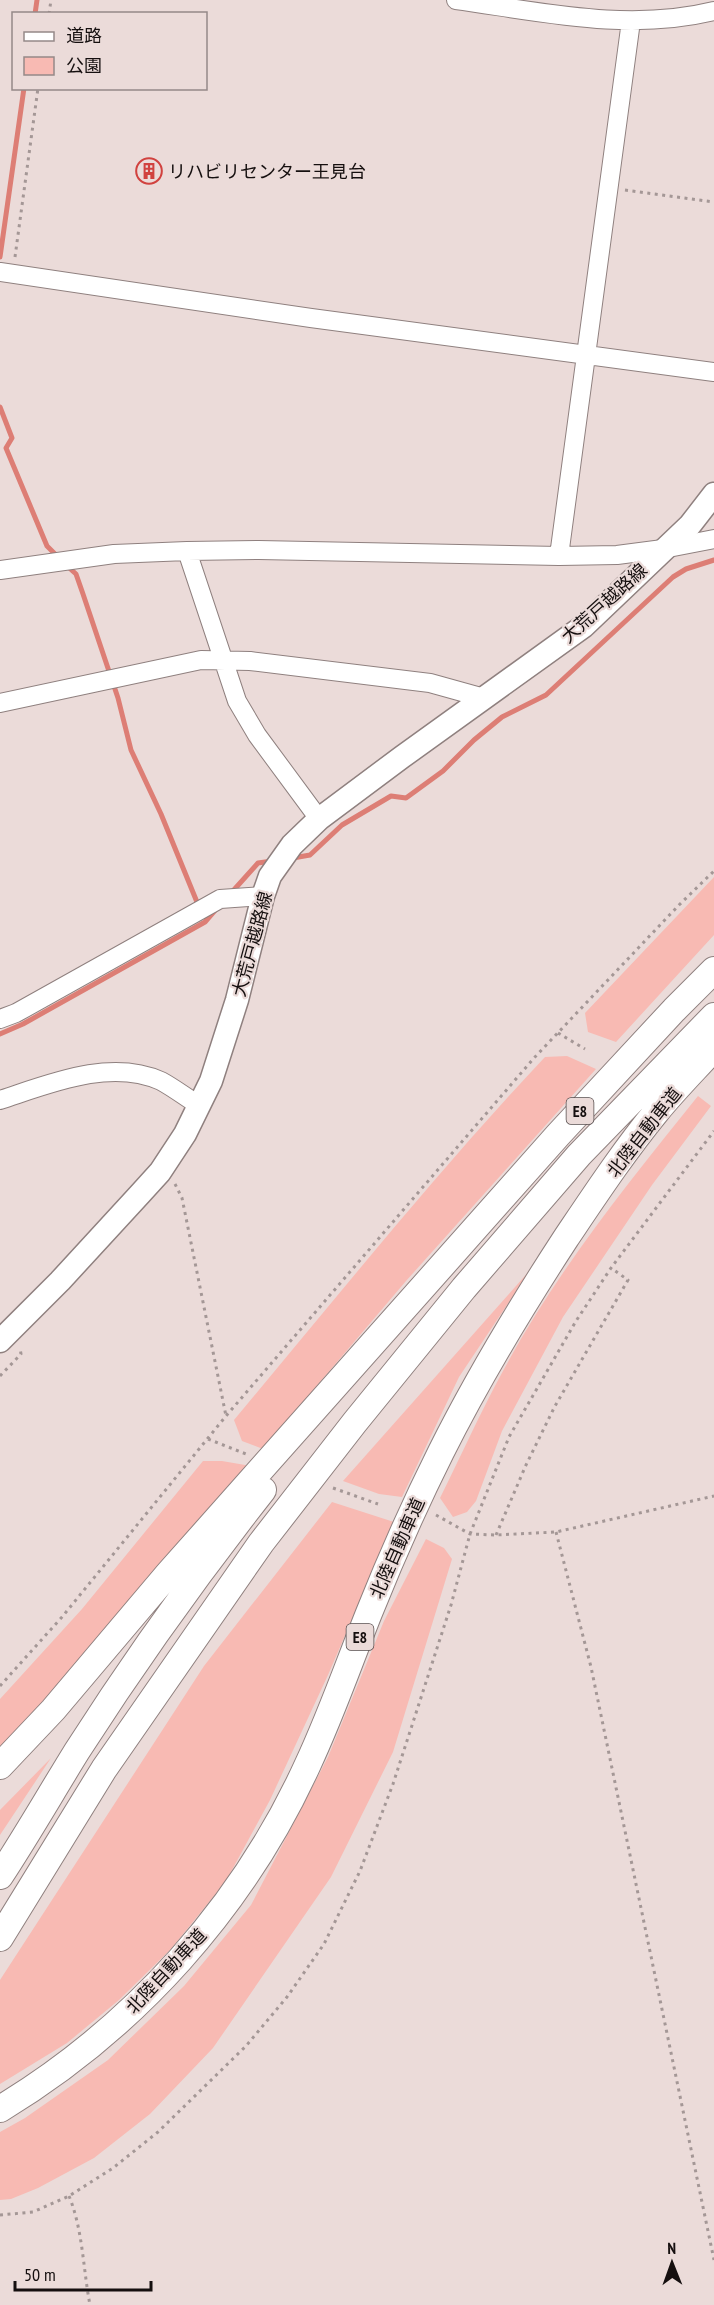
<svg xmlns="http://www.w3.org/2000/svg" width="714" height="2305" viewBox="0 0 714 2305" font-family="'PT Sans Narrow','Noto Sans JP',sans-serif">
<rect width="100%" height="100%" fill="#ebdbd9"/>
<path fill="#f8bab3" d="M 714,877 L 714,935 L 616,1042 L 588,1032 L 585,1013 Z
M 567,1056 L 596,1069 L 406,1281 L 263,1449 L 242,1441 L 234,1420 C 336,1298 436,1173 545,1057 Z
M 698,1096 L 711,1106 L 652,1185 L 563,1317 L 502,1431 L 476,1501 L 467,1512 L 453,1517 L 440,1498 C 461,1456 480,1413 503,1371 C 556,1272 628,1183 698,1096 Z
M 531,1269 L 459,1377 L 402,1497 L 379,1494 L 343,1481 Z
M 203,1461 L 222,1461 L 251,1466 L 0,1753 L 0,1699 L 82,1609 Z
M 332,1502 L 394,1522 L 328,1675 L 270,1800 L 226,1881 L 171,1949 L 119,2000 L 67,2043 L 0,2084 L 0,1980 L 204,1666 Z
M 426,1539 L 444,1548 L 452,1559 L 393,1752 L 331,1877 L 213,2048 L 150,2114 L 94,2158 L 38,2188 L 11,2199 L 0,2200 L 0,2132 L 25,2118 L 108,2060 L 184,1986 L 251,1905 L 328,1757 L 384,1621 Z
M 51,1758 L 0,1835 L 0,1810 Z"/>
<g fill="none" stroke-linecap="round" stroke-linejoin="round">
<path stroke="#dd7e75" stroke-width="5" d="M 35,14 L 37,0
M 0,257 L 24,88
M 0,407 L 12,438 L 6,448 L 47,546 L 59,558
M 66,565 L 76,574 L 83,594 L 118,698 L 131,750 L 161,814 L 199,907
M 293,858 L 310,855 L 342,825 L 391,796 L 406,798 L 443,771 L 474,740 L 502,717 L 546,695 L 673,577 L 686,569 L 714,560
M 232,892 L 258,863 L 272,861
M 0,1034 L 23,1024 L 205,922 L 217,908"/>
<g stroke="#8f807f" stroke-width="20">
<path id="minor" d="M 456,0 C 542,12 629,32 714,11
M 0,272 L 311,318 L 714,372
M 187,551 L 237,701 L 257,735 L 319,819
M 559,556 L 631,21
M 0,570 L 114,554 L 187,551 L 259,550 L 559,556 L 617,555 L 663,549 L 714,539
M 0,703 L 201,660 L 250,661 L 430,683 L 484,698
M 0,1019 L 16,1013 L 220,899 L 263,896
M 0,1100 C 49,1084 110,1058 161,1081 C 174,1088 187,1098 200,1106"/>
</g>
<g stroke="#8f807f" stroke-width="25">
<path id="major" d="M 0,1341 L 60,1281 L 140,1194 L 160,1172 L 185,1134 L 211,1081 L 237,1000 L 263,896 L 270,876 L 292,845 L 319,819 L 402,757 L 584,626 L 690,525 L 714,494"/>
</g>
<g stroke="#8f807f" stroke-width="28">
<path id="highway" d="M 0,1766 L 53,1710 L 168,1574 L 558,1135 L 674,1010 L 714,970
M 0,1876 C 27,1835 51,1793 77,1751 C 134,1662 197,1574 263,1490
M 0,1938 L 104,1769 L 261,1543 L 355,1422 L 464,1288 L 579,1155 L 714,1016
M 0,2109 C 134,2028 243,1907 308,1764 C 331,1715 349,1663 369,1613 C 391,1558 415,1504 441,1452 C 478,1378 521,1307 566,1238 C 595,1195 624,1151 657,1111 C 675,1089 695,1069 714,1048"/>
</g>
<path stroke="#a49796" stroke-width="3" stroke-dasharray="3 4.5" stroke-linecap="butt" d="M 49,14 L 51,0
M 625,190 L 714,202
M 15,257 L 38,88
M 558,1033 L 585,1049
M 175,1184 L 182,1198 L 226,1416
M 0,1376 L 21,1354 L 20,1348
M 208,1439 L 246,1454
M 333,1488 L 378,1504
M 436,1515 L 470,1534 L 496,1535 L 556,1532 L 714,1496
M 556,1532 L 591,1667 L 714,2260
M 496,1535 L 526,1465 L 555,1406 L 628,1280 L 611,1268
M 0,1686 L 62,1617 L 226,1416 L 534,1058 L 679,905 L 714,871
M 69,2196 C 83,2230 83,2269 90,2305
M 0,2215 L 33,2212 L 69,2196 L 113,2168 L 158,2132 L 246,2046 L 287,1997 L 324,1944 L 360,1871 L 393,1784 L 451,1605 L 470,1534 L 509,1437 L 576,1321 L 611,1268 L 714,1131"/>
<use href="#minor" stroke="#fff" stroke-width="18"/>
<use href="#major" stroke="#fff" stroke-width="22"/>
<use href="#highway" stroke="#fff" stroke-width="26"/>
</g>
<defs>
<g id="building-ring" transform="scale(1.35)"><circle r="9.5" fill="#ebdbd9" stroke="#d1423f" stroke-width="1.5"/><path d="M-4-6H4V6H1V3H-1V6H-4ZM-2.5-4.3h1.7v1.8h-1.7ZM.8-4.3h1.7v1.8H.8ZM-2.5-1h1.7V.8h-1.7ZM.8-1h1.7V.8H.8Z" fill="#d1423f"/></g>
</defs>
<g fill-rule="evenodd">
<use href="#building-ring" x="149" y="171"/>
</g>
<g text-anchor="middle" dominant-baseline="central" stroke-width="4.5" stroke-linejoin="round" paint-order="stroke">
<g fill="#ebdbd9" stroke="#554c4c" stroke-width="1.5">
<rect x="566.5" y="1098" width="27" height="26" rx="4.5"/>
<rect x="346.5" y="1624" width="27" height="26" rx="4.5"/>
</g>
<g font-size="16" font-weight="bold" fill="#150f0f">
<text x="580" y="1111">E8</text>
<text x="360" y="1637">E8</text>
</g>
<g font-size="18" fill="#150f0f" stroke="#ebdbd9" text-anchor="start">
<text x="168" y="171">リハビリセンター王見台</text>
</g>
<g font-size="18" fill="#150f0f" stroke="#ebdbd9">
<text transform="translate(604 603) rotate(-42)">大荒戸越路線</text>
<text transform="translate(252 944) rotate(-75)">大荒戸越路線</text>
<text transform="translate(644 1132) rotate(-52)">北陸自動車道</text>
<text transform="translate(397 1548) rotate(-66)">北陸自動車道</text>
<text transform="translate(166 1971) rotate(-47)">北陸自動車道</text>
</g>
</g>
<rect x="12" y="12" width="195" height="78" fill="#ebdbd9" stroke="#958988" stroke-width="1.5"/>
<rect x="24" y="32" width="30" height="9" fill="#ffffff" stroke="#958988" stroke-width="1.5"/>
<text x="66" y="42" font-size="18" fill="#150f0f">道路</text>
<rect x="24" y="57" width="30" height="18" fill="#f8bab3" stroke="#958988" stroke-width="1.5"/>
<text x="66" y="72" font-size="18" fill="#150f0f">公園</text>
<g transform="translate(672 2263) rotate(359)" stroke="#ebdbd9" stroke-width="4.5" paint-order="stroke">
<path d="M0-4.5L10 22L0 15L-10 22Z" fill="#150f0f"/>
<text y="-9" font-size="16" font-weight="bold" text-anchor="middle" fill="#150f0f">N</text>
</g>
<path d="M15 2281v9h136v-9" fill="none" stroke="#150f0f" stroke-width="3"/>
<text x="24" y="2281" font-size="18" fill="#150f0f" stroke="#ebdbd9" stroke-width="4.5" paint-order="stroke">50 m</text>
</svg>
